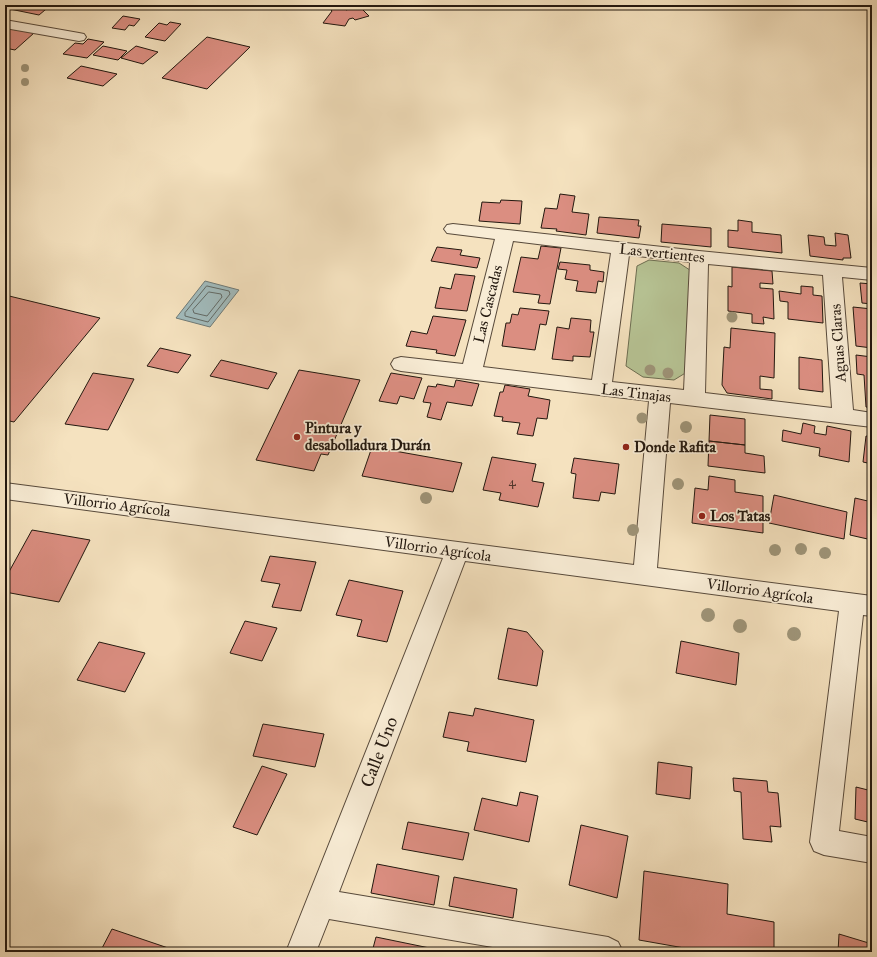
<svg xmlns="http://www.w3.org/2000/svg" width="877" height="957" viewBox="0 0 877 957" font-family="'IM FELL Great Primer',serif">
<rect width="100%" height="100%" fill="#f5e2bf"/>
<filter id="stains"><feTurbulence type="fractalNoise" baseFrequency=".005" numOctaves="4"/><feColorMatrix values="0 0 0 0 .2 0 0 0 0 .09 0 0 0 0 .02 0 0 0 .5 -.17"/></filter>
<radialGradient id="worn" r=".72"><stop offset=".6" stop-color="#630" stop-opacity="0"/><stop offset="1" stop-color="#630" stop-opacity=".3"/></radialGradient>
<path fill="#b7c495" stroke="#6d6e52" d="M 649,260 L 679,263 L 693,272 L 687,372 L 674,380 L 643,377 L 626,366 L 637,266 Z"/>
<path fill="#a1bbbd" stroke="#6f7a77" d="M 205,281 L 239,290 L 210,327 L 176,318 Z"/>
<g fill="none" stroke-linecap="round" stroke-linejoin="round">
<path stroke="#626a66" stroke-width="1" d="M 207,286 L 229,291 L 230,294 L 208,322 L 185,316 L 185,313 Z
M 209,292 L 221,294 L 222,297 L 207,316 L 194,313 L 193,310 Z"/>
</g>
<path fill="#db8e81" stroke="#23180f" d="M 8,5 L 51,5 L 39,15 L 5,8 Z
M 327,5 L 342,5 L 346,10 L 359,6 L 369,16 L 355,20 L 353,18 L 349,19 L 345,26 L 323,23 L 332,11 Z
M 123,16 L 140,19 L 134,26 L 129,25 L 125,30 L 112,28 Z
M 170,22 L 181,24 L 165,41 L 145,37 L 159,23 L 167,25 Z
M 5,28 L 34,33 L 15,50 L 5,48 Z
M 207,37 L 250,47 L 207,89 L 162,78 Z
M 88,39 L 104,42 L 87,58 L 63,54 L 75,43 L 83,44 Z
M 103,46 L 127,51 L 118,60 L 93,55 Z
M 136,46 L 158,52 L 143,64 L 121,58 Z
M 81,66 L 117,74 L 103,86 L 67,78 Z
M 560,194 L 575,196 L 572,212 L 589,214 L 586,235 L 556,231 L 557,229 L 541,228 L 545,208 L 557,209 Z
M 501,200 L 522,201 L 520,224 L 479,221 L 482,202 L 500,203 Z
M 599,217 L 639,220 L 638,226 L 641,226 L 639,238 L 597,233 Z
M 738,220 L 752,222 L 752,232 L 781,235 L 782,253 L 728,247 L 728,230 L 738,231 Z
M 662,224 L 711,228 L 711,247 L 661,242 Z
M 835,233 L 848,235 L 851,258 L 843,258 L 843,260 L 810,256 L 808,235 L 824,237 L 825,245 L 836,246 Z
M 541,246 L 561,248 L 550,304 L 538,303 L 540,295 L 513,292 L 521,257 L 538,259 Z
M 437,247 L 462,250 L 460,255 L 480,258 L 477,268 L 431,261 Z
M 560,262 L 590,265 L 590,270 L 604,272 L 603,282 L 598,281 L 596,293 L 576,291 L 578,281 L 565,279 L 567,270 L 558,269 Z
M 732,267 L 772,271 L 773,284 L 760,283 L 760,288 L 773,289 L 774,319 L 763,317 L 764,324 L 752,323 L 752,314 L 728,311 L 728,286 L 732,287 Z
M 455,274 L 475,276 L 467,311 L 435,308 L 440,287 L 451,289 Z
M 860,283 L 872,284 L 872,304 L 862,303 Z
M 801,286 L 813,287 L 813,295 L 822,296 L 823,323 L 788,319 L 788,302 L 780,301 L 779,291 L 801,294 Z
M 5,295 L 100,318 L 14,422 L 5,420 Z
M 853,307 L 872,309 L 872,348 L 856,346 Z
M 520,308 L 549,311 L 546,325 L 540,324 L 535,350 L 502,346 L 506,323 L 510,323 L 512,314 L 518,315 Z
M 433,316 L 466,320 L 455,356 L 436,353 L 437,350 L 406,346 L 411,331 L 427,334 Z
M 571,318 L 591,320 L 590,332 L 594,332 L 590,357 L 573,356 L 573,361 L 552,359 L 557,327 L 569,329 Z
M 731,328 L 775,333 L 774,378 L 760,376 L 760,389 L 772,390 L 772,399 L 727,393 L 722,385 L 724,347 L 730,348 Z
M 160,348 L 191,355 L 178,373 L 147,366 Z
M 856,355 L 872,357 L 872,408 L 866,407 L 864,375 L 857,374 Z
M 799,357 L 822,360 L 823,392 L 799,389 Z
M 221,360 L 277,373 L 268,389 L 210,376 Z
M 299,370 L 360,380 L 328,455 L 321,454 L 314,471 L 256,460 Z
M 93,373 L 134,379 L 108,430 L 65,424 Z
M 391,373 L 422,378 L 414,399 L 400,396 L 397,404 L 379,401 Z
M 456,380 L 479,384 L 472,406 L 447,402 L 441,420 L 427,417 L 431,403 L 423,402 L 428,386 L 436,387 L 437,384 L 454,387 Z
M 505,385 L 530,389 L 528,396 L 550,400 L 547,419 L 537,418 L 533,436 L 517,434 L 520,423 L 502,421 L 503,417 L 494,416 L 500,392 L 503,392 Z
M 710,415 L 745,419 L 745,445 L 709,441 Z
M 803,423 L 815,426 L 814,433 L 826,435 L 827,426 L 851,431 L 849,462 L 819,456 L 820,448 L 782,441 L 783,430 L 801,434 Z
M 866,436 L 872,437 L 872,464 L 863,462 Z
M 709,441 L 745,445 L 745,453 L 764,456 L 765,473 L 708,466 Z
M 372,447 L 462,463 L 453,492 L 362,476 Z
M 492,457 L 536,464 L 532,481 L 544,483 L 538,507 L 499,500 L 501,493 L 483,490 Z
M 574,458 L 619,464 L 615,494 L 601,492 L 599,501 L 573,498 L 576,474 L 571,473 Z
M 709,476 L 735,480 L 735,492 L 763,496 L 763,533 L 692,523 L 695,488 L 708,490 Z
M 774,495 L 847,512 L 844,539 L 769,523 Z
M 855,498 L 872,502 L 872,540 L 850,535 Z
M 32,530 L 90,540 L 59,602 L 5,592 L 5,579 Z
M 270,556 L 316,562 L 301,611 L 272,607 L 280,584 L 261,581 Z
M 349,580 L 403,591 L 387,642 L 357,636 L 362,620 L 336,615 Z
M 245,621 L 277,628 L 262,661 L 230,653 Z
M 508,628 L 527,632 L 543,651 L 537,686 L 498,679 Z
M 681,641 L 739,653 L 736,685 L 676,673 Z
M 99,642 L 145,653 L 125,692 L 77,680 Z
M 870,685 L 872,686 L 872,727 L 868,726 Z
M 475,708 L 534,720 L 526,762 L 467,751 L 469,742 L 443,737 L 449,712 L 473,716 Z
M 263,724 L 324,734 L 315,767 L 253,756 Z
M 869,751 L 872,752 L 872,823 L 855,819 L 856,787 L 868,790 Z
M 658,762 L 692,767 L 690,799 L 656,794 Z
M 262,766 L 287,774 L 257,835 L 233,827 Z
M 733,778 L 767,781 L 768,792 L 778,793 L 781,827 L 770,826 L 772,842 L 743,839 L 741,792 L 734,791 Z
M 520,792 L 538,796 L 529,842 L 474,830 L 482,798 L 517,806 Z
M 408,822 L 469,833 L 463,860 L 402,849 Z
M 581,825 L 628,836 L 617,898 L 569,885 Z
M 377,864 L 439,876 L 434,905 L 371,893 Z
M 644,871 L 728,884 L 727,914 L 774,922 L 774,952 L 707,952 L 639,940 Z
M 454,877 L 517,889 L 513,918 L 449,906 Z
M 112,929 L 180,952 L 100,952 Z
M 839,934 L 872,944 L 872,952 L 838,952 Z
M 376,937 L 449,952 L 372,952 Z"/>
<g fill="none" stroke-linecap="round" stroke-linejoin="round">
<g stroke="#584a3b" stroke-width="2">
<path id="minor" d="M 5,20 L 79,33 L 84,34 L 86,37 L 84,40 L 79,41 L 5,28 Z
M 453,224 L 699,251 L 872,268 L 872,280 L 842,277 L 853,410 L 872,413 L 872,427 L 670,403 L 657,568 L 872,596 L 872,616 L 863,615 L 839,831 L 872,837 L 872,863 L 824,855 L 814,851 L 810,842 L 839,611 L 465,561 L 339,892 L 608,937 L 618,942 L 623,952 L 522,952 L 329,919 L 316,952 L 286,952 L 443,558 L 5,499 L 5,483 L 634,565 L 649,401 L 401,371 L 394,369 L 391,364 L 394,359 L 401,357 L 463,364 L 495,239 L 447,233 L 444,229 L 447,225 ZM 513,241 L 611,253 L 592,380 L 483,367 ZM 629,255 L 690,262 L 684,390 L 612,382 ZM 708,264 L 823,275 L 832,408 L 705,393 Z"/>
</g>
<use href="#minor" fill="#f8ecd5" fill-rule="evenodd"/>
</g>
<g fill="#9e9478">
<circle cx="25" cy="68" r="4"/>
<circle cx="25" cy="82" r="4"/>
<circle cx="732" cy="317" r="5.5"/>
<circle cx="650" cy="370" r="5.5"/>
<circle cx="668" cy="373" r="5.5"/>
<circle cx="642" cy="418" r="5.5"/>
<circle cx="686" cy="427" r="6"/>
<circle cx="686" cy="448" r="6"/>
<circle cx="678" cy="484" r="6"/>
<circle cx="426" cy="498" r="6"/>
<circle cx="633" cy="530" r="6"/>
<circle cx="801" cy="549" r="6"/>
<circle cx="775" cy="550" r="6"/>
<circle cx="825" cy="553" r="6"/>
<circle cx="708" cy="615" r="7"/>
<circle cx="740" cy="626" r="7"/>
<circle cx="794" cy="634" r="7"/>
</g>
<g fill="#8f2418" stroke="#f8ecd5" stroke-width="1.5">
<circle cx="297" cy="437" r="4"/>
<circle cx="626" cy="447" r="4"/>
<circle cx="702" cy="516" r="4"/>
</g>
<g text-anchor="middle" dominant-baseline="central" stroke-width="3.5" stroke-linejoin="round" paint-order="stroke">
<g font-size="13" fill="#51362c">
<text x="512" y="482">4</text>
</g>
<g font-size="15" fill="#23180f" stroke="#f8ecd5">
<text transform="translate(662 253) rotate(6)">Las vertientes</text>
<text transform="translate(488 304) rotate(-76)">Las Cascadas</text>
<text transform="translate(838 343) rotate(-94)">Aguas Claras</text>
<text transform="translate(636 393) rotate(7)">Las Tinajas</text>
<text transform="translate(117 505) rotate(7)">Villorrio Agrícola</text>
<text transform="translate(438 549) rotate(8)">Villorrio Agrícola</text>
<text transform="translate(760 591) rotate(8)">Villorrio Agrícola</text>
</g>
<g font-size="15" font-weight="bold" fill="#23180f" stroke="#f8ecd5" text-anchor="start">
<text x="305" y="428">Pintura y<tspan x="305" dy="17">desabolladura Durán</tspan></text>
<text x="634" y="447">Donde Rafita</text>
<text x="710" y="516">Los Tatas</text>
</g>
<g font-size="18" fill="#23180f" stroke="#f8ecd5">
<text transform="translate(379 752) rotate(-69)">Calle Uno</text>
</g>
</g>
<rect width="877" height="957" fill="none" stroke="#f5e2bf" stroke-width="20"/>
<rect x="6" y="6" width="865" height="945" fill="none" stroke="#23180f" stroke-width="2"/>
<rect x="10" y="10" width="857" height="937" fill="none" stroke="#23180f"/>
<rect width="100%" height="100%" filter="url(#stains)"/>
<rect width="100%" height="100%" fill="url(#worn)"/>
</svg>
